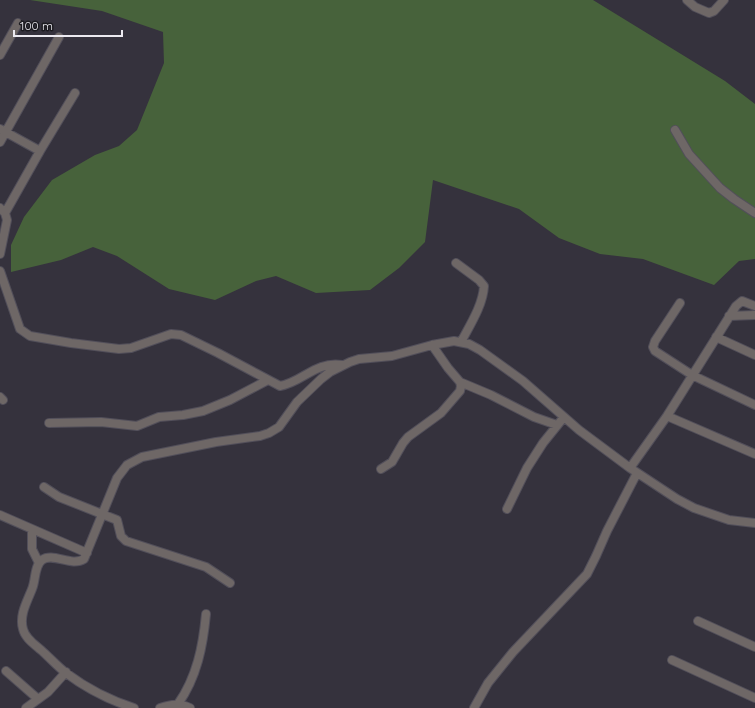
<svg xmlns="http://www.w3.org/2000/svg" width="755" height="708" viewBox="0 0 755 708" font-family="Quicksand,sans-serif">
<rect width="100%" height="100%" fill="#35323d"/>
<path fill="#47623b" d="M 30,0 L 593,0 L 725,81 L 755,104 L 755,259 L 739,261 L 714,285 L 643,259 L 600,254 L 559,238 L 519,209 L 433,180 L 425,242 L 399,268 L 370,290 L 316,293 L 276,276 L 256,281 L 215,300 L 169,289 L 117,256 L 93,247 L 61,260 L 11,272 L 11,245 L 24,217 L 52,180 L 95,155 L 119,146 L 137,130 L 164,63 L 163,32 L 102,11 Z"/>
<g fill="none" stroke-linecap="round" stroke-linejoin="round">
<g stroke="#524f5a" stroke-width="10">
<path id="minor" d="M 687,0 L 695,7 L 709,13 L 714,11 L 724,0
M 0,55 L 18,23
M 0,129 L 40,151
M 675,130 L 689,154 L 720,188 L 734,199 L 755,213
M 0,142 L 59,37
M 0,208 L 5,213 L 7,220 L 0,254
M 5,213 L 40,151 L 75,93
M 456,263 L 479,280 L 484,286 C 483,305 470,325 461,342
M 0,271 L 20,329 L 30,336 L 71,343 L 119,349 L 131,348 L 171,334 L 181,335 L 218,353 L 280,386 C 303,382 315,361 342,365
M 680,303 L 655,341 L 653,347 L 655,351 L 692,375 L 755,405
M 729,316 L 755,315
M 716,337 L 755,355
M 460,382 L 491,395 L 534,417 L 557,425
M 0,397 L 3,400
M 667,416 L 755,454
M 49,423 L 101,422 L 137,426 L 159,417 L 183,415 L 203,411 L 230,400 L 268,380
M 630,468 L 667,416 L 736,306 L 742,301 L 755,306
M 381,469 L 392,462 L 403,443 L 408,437 L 441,413 L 460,391 L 461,386 L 460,382 L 448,368 L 432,345
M 44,487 L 59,497 L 117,520 L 121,536 L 126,541 L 206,567 L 230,583
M 507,509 L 527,468 L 543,443 L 564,417
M 0,515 L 87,553
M 32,530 L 32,549 L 39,563
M 698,621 L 755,647
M 672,660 L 755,698
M 6,671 L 38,699
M 178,704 C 197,677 203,646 206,614
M 26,708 L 48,692 L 66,672
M 134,708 C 109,700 86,688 66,673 C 57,666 49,657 41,650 C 34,644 25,638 23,629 C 19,615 27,602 32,589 C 36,580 34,566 42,560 C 53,552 71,567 84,559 L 117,478 L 127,465 L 142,457 L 216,442 L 260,436 L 269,433 L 279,427 L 297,402 L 321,379 L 330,372 L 350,362 L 359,359 L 392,356 L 432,345 L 454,341 L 469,344 L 480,350 L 523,381 L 579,430 L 630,468 L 677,499 L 694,508 L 729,520 L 755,523
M 160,708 C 172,704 179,703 190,708
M 474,708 L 488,683 L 513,652 L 587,574 L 596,556 L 607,531 L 637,473"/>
</g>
<use href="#minor" stroke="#6e6766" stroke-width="8"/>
</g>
<path d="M14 30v6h108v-6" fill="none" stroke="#eceaf1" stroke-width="2"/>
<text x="20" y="30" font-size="12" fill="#eceaf1" stroke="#1c1b20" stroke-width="3" paint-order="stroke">100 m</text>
</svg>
